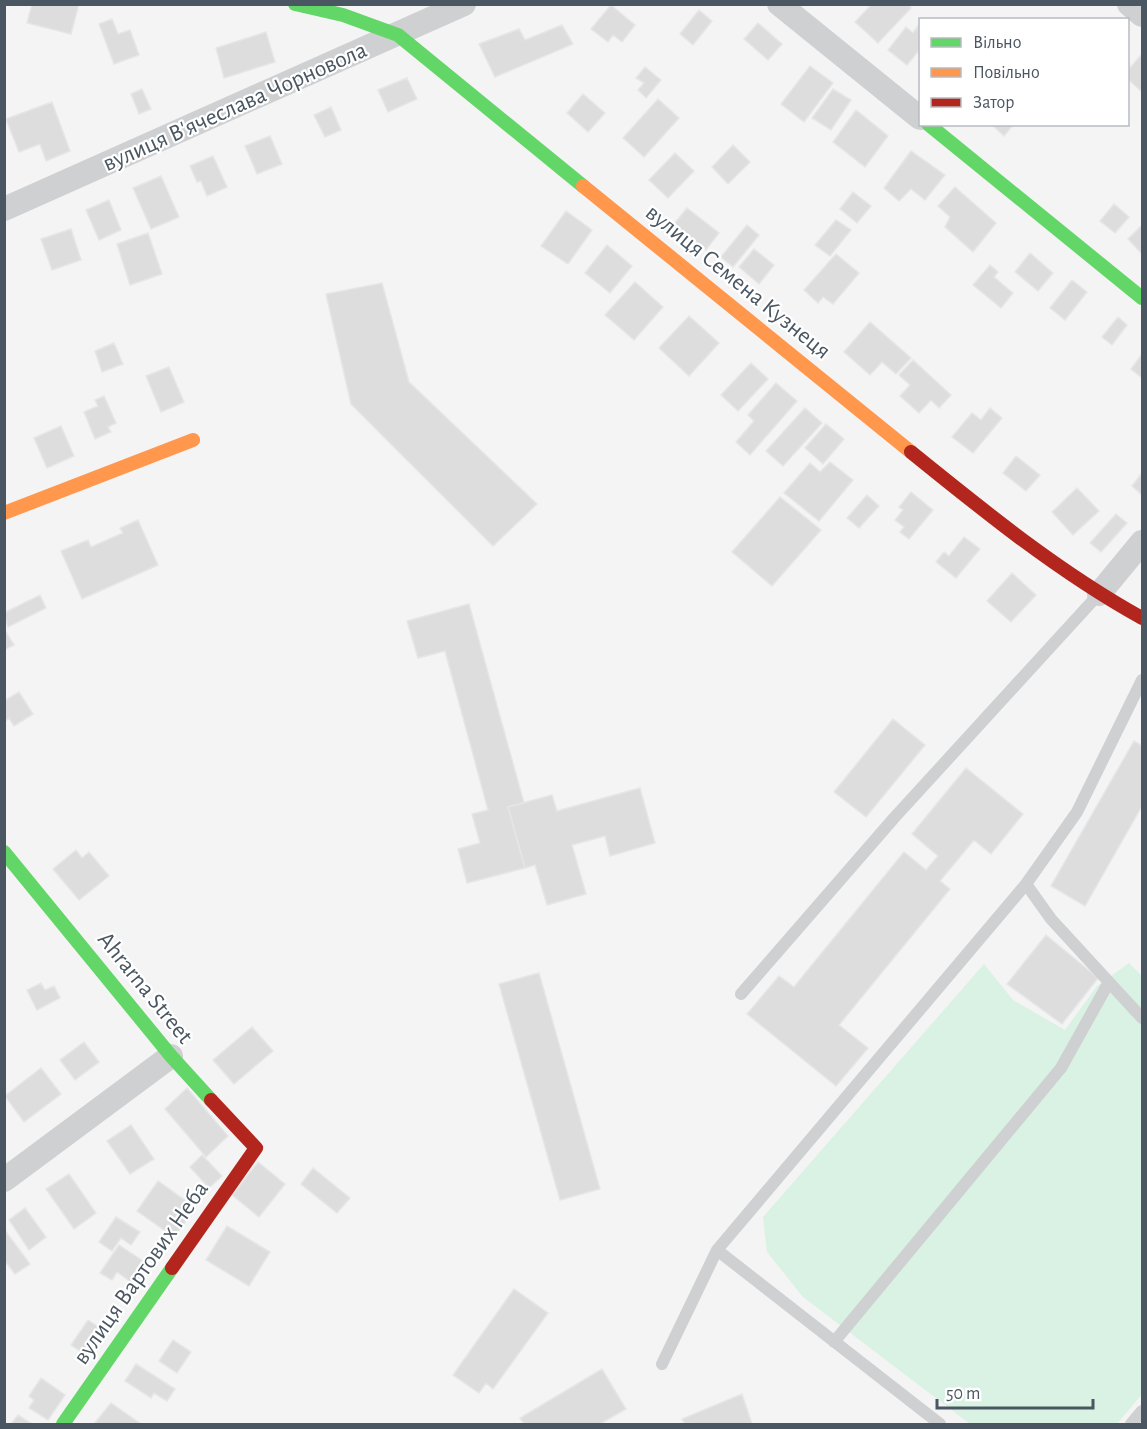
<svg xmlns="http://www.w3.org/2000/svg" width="1147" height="1429" viewBox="0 0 1147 1429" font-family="'Alegreya Sans',sans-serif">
<rect width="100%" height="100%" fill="#f4f4f4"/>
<path fill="#d9f2e3" d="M 1129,963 L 1142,976 L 1142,1394 L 1117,1424 L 970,1424 L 803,1297 L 767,1252 L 763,1217 L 984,964 L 1013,1000 L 1065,1030 L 1097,986 Z"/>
<path fill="#ddddde" stroke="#e5e6e7" stroke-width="1.5" d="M 32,4 L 79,4 L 71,34 L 27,23 Z
M 872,4 L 908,4 L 911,8 L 878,43 L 855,22 Z
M 611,5 L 635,25 L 622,42 L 613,35 L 608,42 L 591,29 Z
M 699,10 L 712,21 L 693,45 L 680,34 Z
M 112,19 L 118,34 L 130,30 L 139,55 L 114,64 L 99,24 Z
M 758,23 L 782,44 L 768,60 L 744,39 Z
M 562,25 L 573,44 L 495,77 L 479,44 L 519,29 L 525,40 Z
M 918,26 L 920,49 L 907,65 L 888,50 L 906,27 L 913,33 Z
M 266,32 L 275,62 L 224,78 L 216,48 Z
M 1142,54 L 1142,92 L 1128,79 L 1128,70 Z
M 810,66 L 833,83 L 804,122 L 781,104 Z
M 645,67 L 661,80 L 646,98 L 638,90 L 644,83 L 636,78 Z
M 407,78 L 417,99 L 388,112 L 378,90 Z
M 142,89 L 151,109 L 139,114 L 131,94 Z
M 833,89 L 851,100 L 831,130 L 812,118 Z
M 583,94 L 605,113 L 588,132 L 567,113 Z
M 658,99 L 679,118 L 644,157 L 623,138 Z
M 52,102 L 70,151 L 46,161 L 40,144 L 19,152 L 6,119 Z
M 331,107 L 341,130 L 325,137 L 314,115 Z
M 856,110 L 888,136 L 865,167 L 833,142 Z
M 991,124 L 1014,124 L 1004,136 Z
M 270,136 L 282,164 L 257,174 L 245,146 Z
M 733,145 L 750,162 L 728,184 L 712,167 Z
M 911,151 L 945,175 L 925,200 L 911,189 L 899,201 L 884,188 Z
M 675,153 L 694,171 L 668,198 L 649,180 Z
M 213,156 L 227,187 L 207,196 L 201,181 L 197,182 L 190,166 Z
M 161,176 L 179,217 L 151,229 L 133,188 Z
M 955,187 L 996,223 L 973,252 L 945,227 L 950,217 L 938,206 Z
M 853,192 L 871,206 L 857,223 L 840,209 Z
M 109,200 L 121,230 L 99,240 L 86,210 Z
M 1114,204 L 1129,217 L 1115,233 L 1100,221 Z
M 687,208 L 719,233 L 706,250 L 674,224 Z
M 566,211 L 592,230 L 568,264 L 541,246 Z
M 836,220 L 851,230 L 830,256 L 815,245 Z
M 747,225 L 759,235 L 733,267 L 721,257 Z
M 1142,225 L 1142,254 L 1128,239 Z
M 71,229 L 81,260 L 52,270 L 41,239 Z
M 148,233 L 162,274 L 130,285 L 117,244 Z
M 607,245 L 632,266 L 610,293 L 585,273 Z
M 754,249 L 774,265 L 759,284 L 739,267 Z
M 1030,253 L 1053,273 L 1038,291 L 1015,272 Z
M 836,254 L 859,273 L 833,304 L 823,297 L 818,303 L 804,290 Z
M 990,265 L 998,272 L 994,277 L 1013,293 L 1001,308 L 973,285 Z
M 1072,280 L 1087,292 L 1065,320 L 1050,308 Z
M 635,282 L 663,307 L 634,340 L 605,315 Z
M 382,283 L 409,382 L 537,504 L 493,546 L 351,404 L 326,294 Z
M 689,316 L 719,343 L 689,376 L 659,348 Z
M 1118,317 L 1127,325 L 1112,345 L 1102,337 Z
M 870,322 L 911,358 L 896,374 L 882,362 L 870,375 L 844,352 Z
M 114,343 L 123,364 L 102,372 L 95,351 Z
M 1142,354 L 1142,378 L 1131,369 Z
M 913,360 L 951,395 L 939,408 L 931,400 L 919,413 L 900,396 L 910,385 L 899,375 Z
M 751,363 L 768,379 L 738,411 L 721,395 Z
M 169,367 L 184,402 L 161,412 L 146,376 Z
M 776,383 L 797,401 L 750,455 L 736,442 L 754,421 L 748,415 Z
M 104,396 L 116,423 L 108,427 L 111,432 L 95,439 L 84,412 L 98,406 L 95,400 Z
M 805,408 L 822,423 L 783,466 L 766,451 Z
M 990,408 L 1002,418 L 973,453 L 952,437 L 972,413 L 981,420 Z
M 826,424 L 844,439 L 823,464 L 805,448 Z
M 61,426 L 74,456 L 47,468 L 34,438 Z
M 1016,456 L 1040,475 L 1026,491 L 1003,473 Z
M 830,462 L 853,480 L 819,521 L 784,493 L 810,463 L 820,472 Z
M 1142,473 L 1142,495 L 1132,486 Z
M 1077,488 L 1099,511 L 1073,535 L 1052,512 Z
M 911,492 L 933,510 L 909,539 L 900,532 L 904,527 L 895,520 L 903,510 L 899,507 Z
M 867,495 L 879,506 L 859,528 L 847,518 Z
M 780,497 L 821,530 L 772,586 L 732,552 Z
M 1116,514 L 1127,523 L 1101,552 L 1090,543 Z
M 138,520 L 158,565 L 82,599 L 61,551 L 88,540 L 91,547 L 123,533 L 120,528 Z
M 964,537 L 980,549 L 956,578 L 936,562 L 944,552 L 949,556 Z
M 1012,573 L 1036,595 L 1011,622 L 987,601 Z
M 40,595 L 46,608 L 8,627 L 4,613 Z
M 469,604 L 524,803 L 508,807 L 525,868 L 467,883 L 458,849 L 480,843 L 472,814 L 488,810 L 445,651 L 418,658 L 407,621 Z
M 4,629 L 14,645 L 4,650 Z
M 19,692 L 33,714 L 14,726 L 9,718 L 4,722 L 4,701 Z
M 893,719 L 925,745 L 866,817 L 834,792 Z
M 1134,741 L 1142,746 L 1142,806 L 1085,906 L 1051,886 Z
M 966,768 L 1023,814 L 991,854 L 974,840 L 940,881 L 950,889 L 839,1025 L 868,1048 L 836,1086 L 747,1014 L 779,976 L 794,987 L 904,852 L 926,870 L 938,856 L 912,834 Z
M 640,788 L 655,843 L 610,856 L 605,836 L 572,845 L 586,894 L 547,905 L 535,865 L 525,868 L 508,807 L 552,795 L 557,811 Z
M 76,850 L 82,858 L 89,852 L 109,876 L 79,900 L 53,869 Z
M 1046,935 L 1098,978 L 1062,1024 L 1007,984 Z
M 539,973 L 600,1189 L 560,1200 L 499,984 Z
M 41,983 L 45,990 L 54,986 L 60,998 L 37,1010 L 27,990 Z
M 252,1027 L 273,1051 L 234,1084 L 213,1060 Z
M 84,1042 L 99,1062 L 75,1080 L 60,1060 Z
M 41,1068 L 61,1094 L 24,1122 L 5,1096 Z
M 187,1088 L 228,1136 L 206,1157 L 165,1109 Z
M 131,1125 L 154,1159 L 130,1174 L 107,1141 Z
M 202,1155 L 222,1176 L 209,1188 L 190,1167 Z
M 258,1162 L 285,1184 L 259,1217 L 232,1195 Z
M 313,1168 L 350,1198 L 337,1213 L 301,1184 Z
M 69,1174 L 96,1213 L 74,1229 L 46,1189 Z
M 158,1181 L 196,1208 L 174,1237 L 137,1211 Z
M 25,1208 L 46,1237 L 29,1250 L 9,1220 Z
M 116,1217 L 140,1232 L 131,1245 L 121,1238 L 112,1251 L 99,1242 Z
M 227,1226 L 270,1252 L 249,1286 L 206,1260 Z
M 4,1229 L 30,1264 L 15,1274 L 4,1260 Z
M 119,1245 L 149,1265 L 135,1285 L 117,1272 L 112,1280 L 100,1273 Z
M 514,1289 L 548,1313 L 493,1389 L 486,1383 L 479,1393 L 453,1375 Z
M 88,1320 L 106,1332 L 89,1357 L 71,1345 Z
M 173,1340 L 191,1352 L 177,1373 L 159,1361 Z
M 136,1364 L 175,1389 L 167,1401 L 154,1393 L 151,1398 L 125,1381 Z
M 602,1369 L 626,1409 L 600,1424 L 524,1424 L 520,1418 Z
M 41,1378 L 65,1395 L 48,1420 L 29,1408 L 34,1400 L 29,1396 Z
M 742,1394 L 752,1424 L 685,1424 L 682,1419 Z
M 111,1403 L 141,1424 L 94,1424 Z
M 18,1415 L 32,1424 L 11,1424 Z"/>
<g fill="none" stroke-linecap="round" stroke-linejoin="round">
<path stroke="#ced0d2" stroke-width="12" d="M 1026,884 L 1051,919 L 1142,1018
M 741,994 L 894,818 L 1098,595
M 717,1250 L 940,1424
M 834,1342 L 1061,1068 L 1109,982
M 662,1364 L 717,1250 L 1026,884 L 1077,812 L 1142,680
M 1131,1424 L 1142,1411"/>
<path stroke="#ced0d2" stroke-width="24" d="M 779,4 L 920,118
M 1129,4 L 1142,15
M 4,209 L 464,4
M 1099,594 L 1142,542
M 4,1180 L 171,1056"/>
<path stroke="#63d668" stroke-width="14" d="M 295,4 L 343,15 L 398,35 L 583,186
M 928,124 L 1142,298
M 4,852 L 171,1056 L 211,1100
M 63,1424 L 172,1268"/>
<path stroke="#ff974d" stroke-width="14" d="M 583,186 L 911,452
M 4,513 L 193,440"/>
<path stroke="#b3261e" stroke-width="14" d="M 911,452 C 985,512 1059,572 1142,618
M 172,1268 L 256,1148 L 211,1100"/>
</g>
<g text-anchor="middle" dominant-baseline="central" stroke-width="4.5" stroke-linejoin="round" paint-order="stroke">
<g font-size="24" fill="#4a5661" stroke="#fff">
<text transform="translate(235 107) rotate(-24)">вулиця В'ячеслава Чорновола</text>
<text transform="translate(738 282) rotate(39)">вулиця Семена Кузнеця</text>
<text transform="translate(145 988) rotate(51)">Ahrarna Street</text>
<text transform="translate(141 1273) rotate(-55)">вулиця Вартових Неба</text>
</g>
</g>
<rect width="1147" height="1429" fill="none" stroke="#4a5661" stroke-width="12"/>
<rect x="919" y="18" width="210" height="108" fill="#ffffff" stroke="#b7bbc0" stroke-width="1.5"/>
<rect x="931" y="38" width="30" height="9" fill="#63d668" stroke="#b7bbc0" stroke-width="1.5"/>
<text x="973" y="48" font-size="18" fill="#4a5661">Вільно</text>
<rect x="931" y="68" width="30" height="9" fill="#ff974d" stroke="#b7bbc0" stroke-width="1.5"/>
<text x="973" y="78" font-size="18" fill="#4a5661">Повільно</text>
<rect x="931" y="98" width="30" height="9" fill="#b3261e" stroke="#b7bbc0" stroke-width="1.5"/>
<text x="973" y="108" font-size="18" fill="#4a5661">Затор</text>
<path d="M937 1399v9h156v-9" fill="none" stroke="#4a5661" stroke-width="3"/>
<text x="946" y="1399" font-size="18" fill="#4a5661" stroke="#ffffff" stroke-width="4.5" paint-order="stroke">50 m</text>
</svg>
